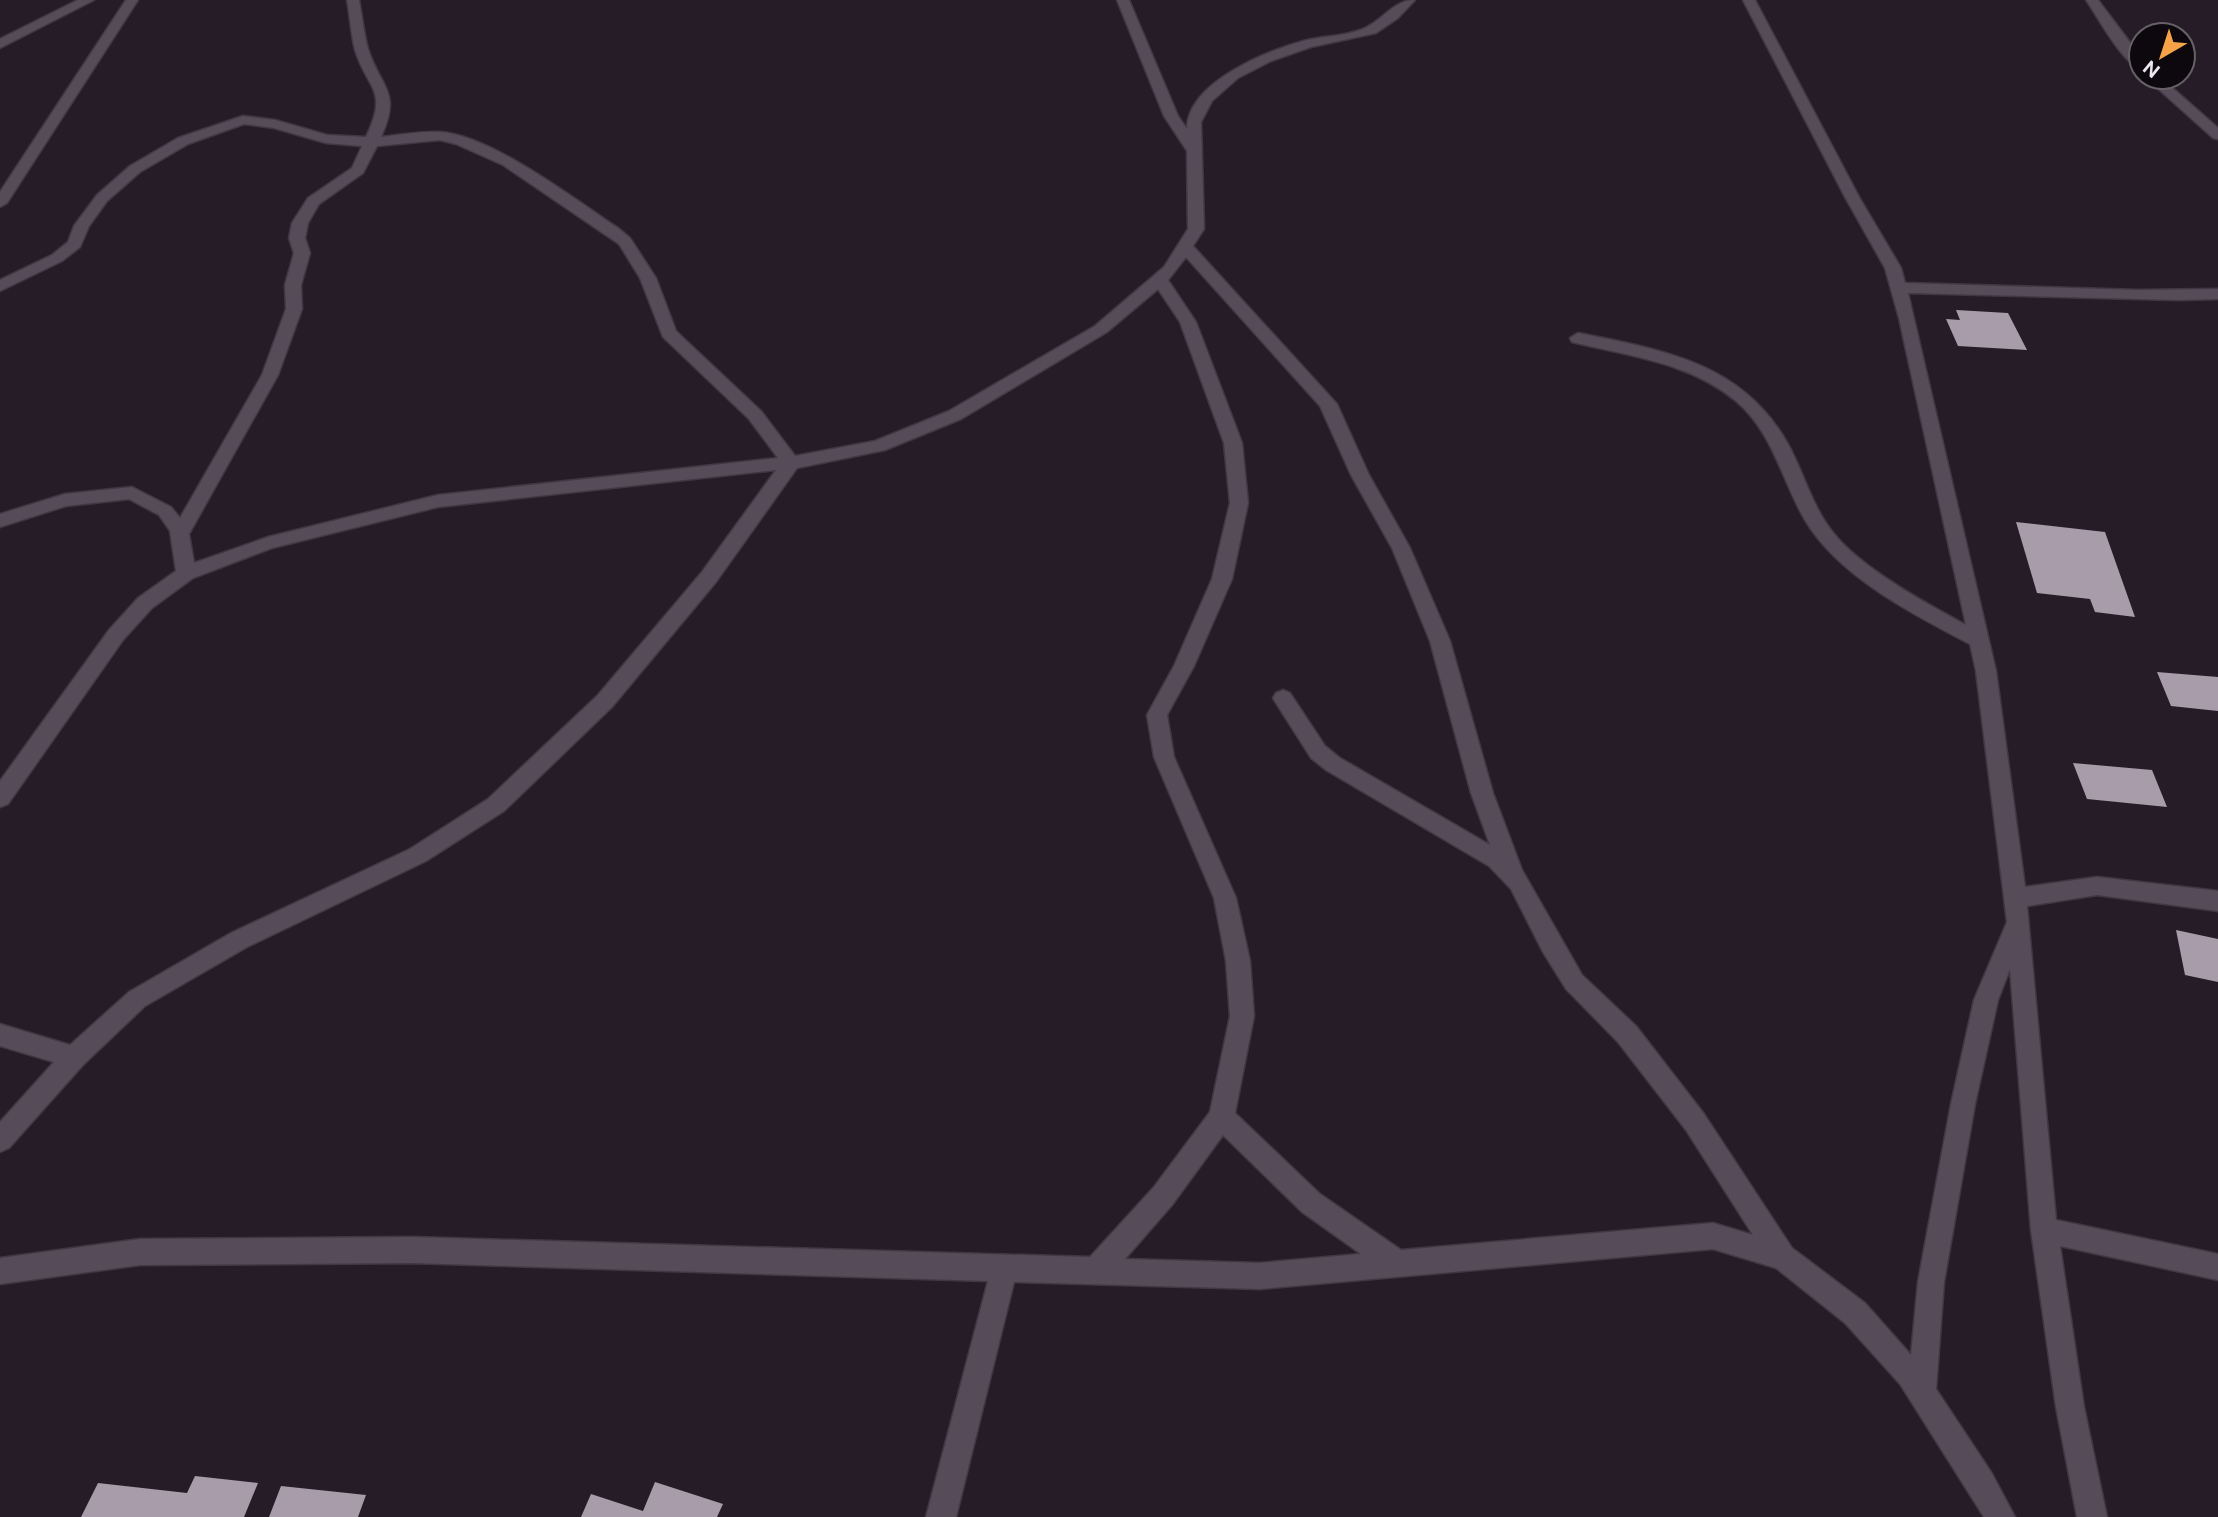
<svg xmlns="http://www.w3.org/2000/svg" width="2218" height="1517" viewBox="0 0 2218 1517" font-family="'Public Sans',sans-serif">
<rect width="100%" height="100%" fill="#261c28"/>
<path fill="#a89cab" d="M 1956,310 L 2008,313 L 2027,350 L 1958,346 L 1946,319 L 1960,320 Z
M 2016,522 L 2105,532 L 2135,617 L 2095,612 L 2090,599 L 2037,593 Z
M 2157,672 L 2218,677 L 2218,711 L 2171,706 Z
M 2073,763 L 2152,770 L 2167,807 L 2087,799 Z
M 2176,930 L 2218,939 L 2218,982 L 2185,975 Z
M 195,1476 L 258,1483 L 244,1517 L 81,1517 L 98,1483 L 187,1493 Z
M 655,1482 L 723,1504 L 717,1517 L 581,1517 L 591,1494 L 643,1511 Z
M 281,1486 L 366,1495 L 358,1517 L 269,1517 Z"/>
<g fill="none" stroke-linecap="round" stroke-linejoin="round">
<g stroke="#3f3842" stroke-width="3">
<path id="minor" d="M 78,0 L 94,0 L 0,48 L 0,39 Z
M 126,0 L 138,0 L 7,203 L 0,207 L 0,192 Z
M 347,0 L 359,0 C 362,16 364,34 368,49 C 381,89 402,91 381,137 C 400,135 421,131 440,132 C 491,135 574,199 618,228 L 630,238 L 656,278 L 676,331 L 761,411 L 795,456 L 875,441 L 949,411 L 1095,326 L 1164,267 L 1188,229 L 1187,151 L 1164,116 L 1117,0 L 1129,0 L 1178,116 L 1187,129 C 1187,82 1269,50 1307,40 C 1326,36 1347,36 1365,28 C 1384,19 1394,0 1415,0 L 1398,18 L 1376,33 L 1311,47 L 1271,61 L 1238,78 L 1212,101 L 1201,122 L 1204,229 L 1193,246 L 1337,404 L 1369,475 L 1410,548 L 1450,641 L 1493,793 L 1522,870 L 1582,975 L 1636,1026 L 1704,1114 L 1792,1248 L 1865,1303 L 1911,1355 L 1918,1282 L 1951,1104 L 1974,1000 L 2007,922 L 1976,671 L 1970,644 C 1914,615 1838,576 1805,520 C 1782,481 1773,432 1736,401 C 1689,362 1629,356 1572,342 L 1570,338 L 1578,333 C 1663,350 1744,363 1789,446 C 1805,476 1813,509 1835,535 C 1863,569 1927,604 1966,625 L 1899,318 L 1885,268 L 1845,197 L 1743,0 L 1755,0 L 1859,197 L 1901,268 L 1905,283 L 2138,290 L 2218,289 L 2218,299 L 2178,300 L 1908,293 L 1996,671 L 2025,887 L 2097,877 L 2218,891 L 2218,911 L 2097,895 L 2027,906 L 2056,1220 L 2218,1254 L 2218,1280 L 2060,1246 L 2084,1407 L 2107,1517 L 2077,1517 L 2056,1407 L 2031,1230 L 2010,969 L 1998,1000 L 1975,1104 L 1944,1282 L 1936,1389 L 1991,1472 L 2015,1517 L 1984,1517 L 1900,1384 L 1845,1323 L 1776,1268 L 1713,1249 L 1260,1289 L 1014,1282 L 956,1517 L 926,1517 L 988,1281 L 412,1263 L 140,1265 L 0,1284 L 0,1258 L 140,1239 L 412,1237 L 1090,1257 L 1154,1187 L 1210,1112 L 1230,1016 L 1226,961 L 1214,898 L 1154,757 L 1147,715 L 1174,666 L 1212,579 L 1230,503 L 1224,443 L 1180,322 L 1158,289 L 1107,332 L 961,419 L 885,450 L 797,468 L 716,582 L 612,707 L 504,811 L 426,861 L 247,947 L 145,1006 L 83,1065 L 9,1148 L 0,1152 L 0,1122 L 54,1062 L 0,1046 L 0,1024 L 70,1045 L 129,992 L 231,933 L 410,849 L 488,799 L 598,695 L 702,572 L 776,470 L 438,507 L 272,548 L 193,578 L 152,608 L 123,640 L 8,804 L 0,807 L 0,781 L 109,630 L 138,598 L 176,571 L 170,531 L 159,515 L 129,499 L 66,506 L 0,527 L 0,514 L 65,494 L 132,487 L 171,507 L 180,518 L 262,375 L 286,309 L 285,285 L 294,253 L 289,238 L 292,223 L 308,198 L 352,168 L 362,146 L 326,143 L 274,128 L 244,124 L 188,144 L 140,172 L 107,201 L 89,226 L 80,247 L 62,261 L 0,291 L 0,280 L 52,255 L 68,242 L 74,226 L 97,195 L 130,166 L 178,138 L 243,116 L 275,120 L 327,135 L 366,137 C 389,89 368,91 355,50 C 351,34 350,16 347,0 ZM 440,140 L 456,144 L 503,165 L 619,244 L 640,278 L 663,337 L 749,419 L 778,458 L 438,495 L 268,537 L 194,563 L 189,534 L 278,375 L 302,309 L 301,285 L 310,253 L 305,238 L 308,223 L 319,204 L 363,173 L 377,146 ZM 1186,257 L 1320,406 L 1351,475 L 1392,548 L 1430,641 L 1471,793 L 1490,845 L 1340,758 L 1325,746 L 1290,693 L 1283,690 L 1276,693 L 1273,698 L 1276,703 L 1311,758 L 1326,770 L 1489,866 L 1511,889 L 1543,952 L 1566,989 L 1618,1042 L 1686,1130 L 1753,1235 L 1713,1223 L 1401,1250 L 1320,1194 L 1235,1113 L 1254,1016 L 1250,961 L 1236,898 L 1174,757 L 1167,715 L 1194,666 L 1232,579 L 1248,503 L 1242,443 L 1196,322 L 1168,280 ZM 1223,1135 L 1302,1212 L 1361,1254 L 1260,1263 L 1125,1259 L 1172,1205 Z
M 2086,0 L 2098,0 L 2141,57 L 2141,69 C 2122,63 2098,17 2086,0 Z
M 2145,77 L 2160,77 L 2218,128 L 2218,139 L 2213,138 Z"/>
</g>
<use href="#minor" fill="#564c59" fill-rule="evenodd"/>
</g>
<g transform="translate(2162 56) rotate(219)"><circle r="33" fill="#0c080d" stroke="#666167" stroke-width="2"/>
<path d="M0-5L12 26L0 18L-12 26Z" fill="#f6a248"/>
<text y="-10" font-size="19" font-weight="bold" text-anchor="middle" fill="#ece6ee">N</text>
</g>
</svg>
